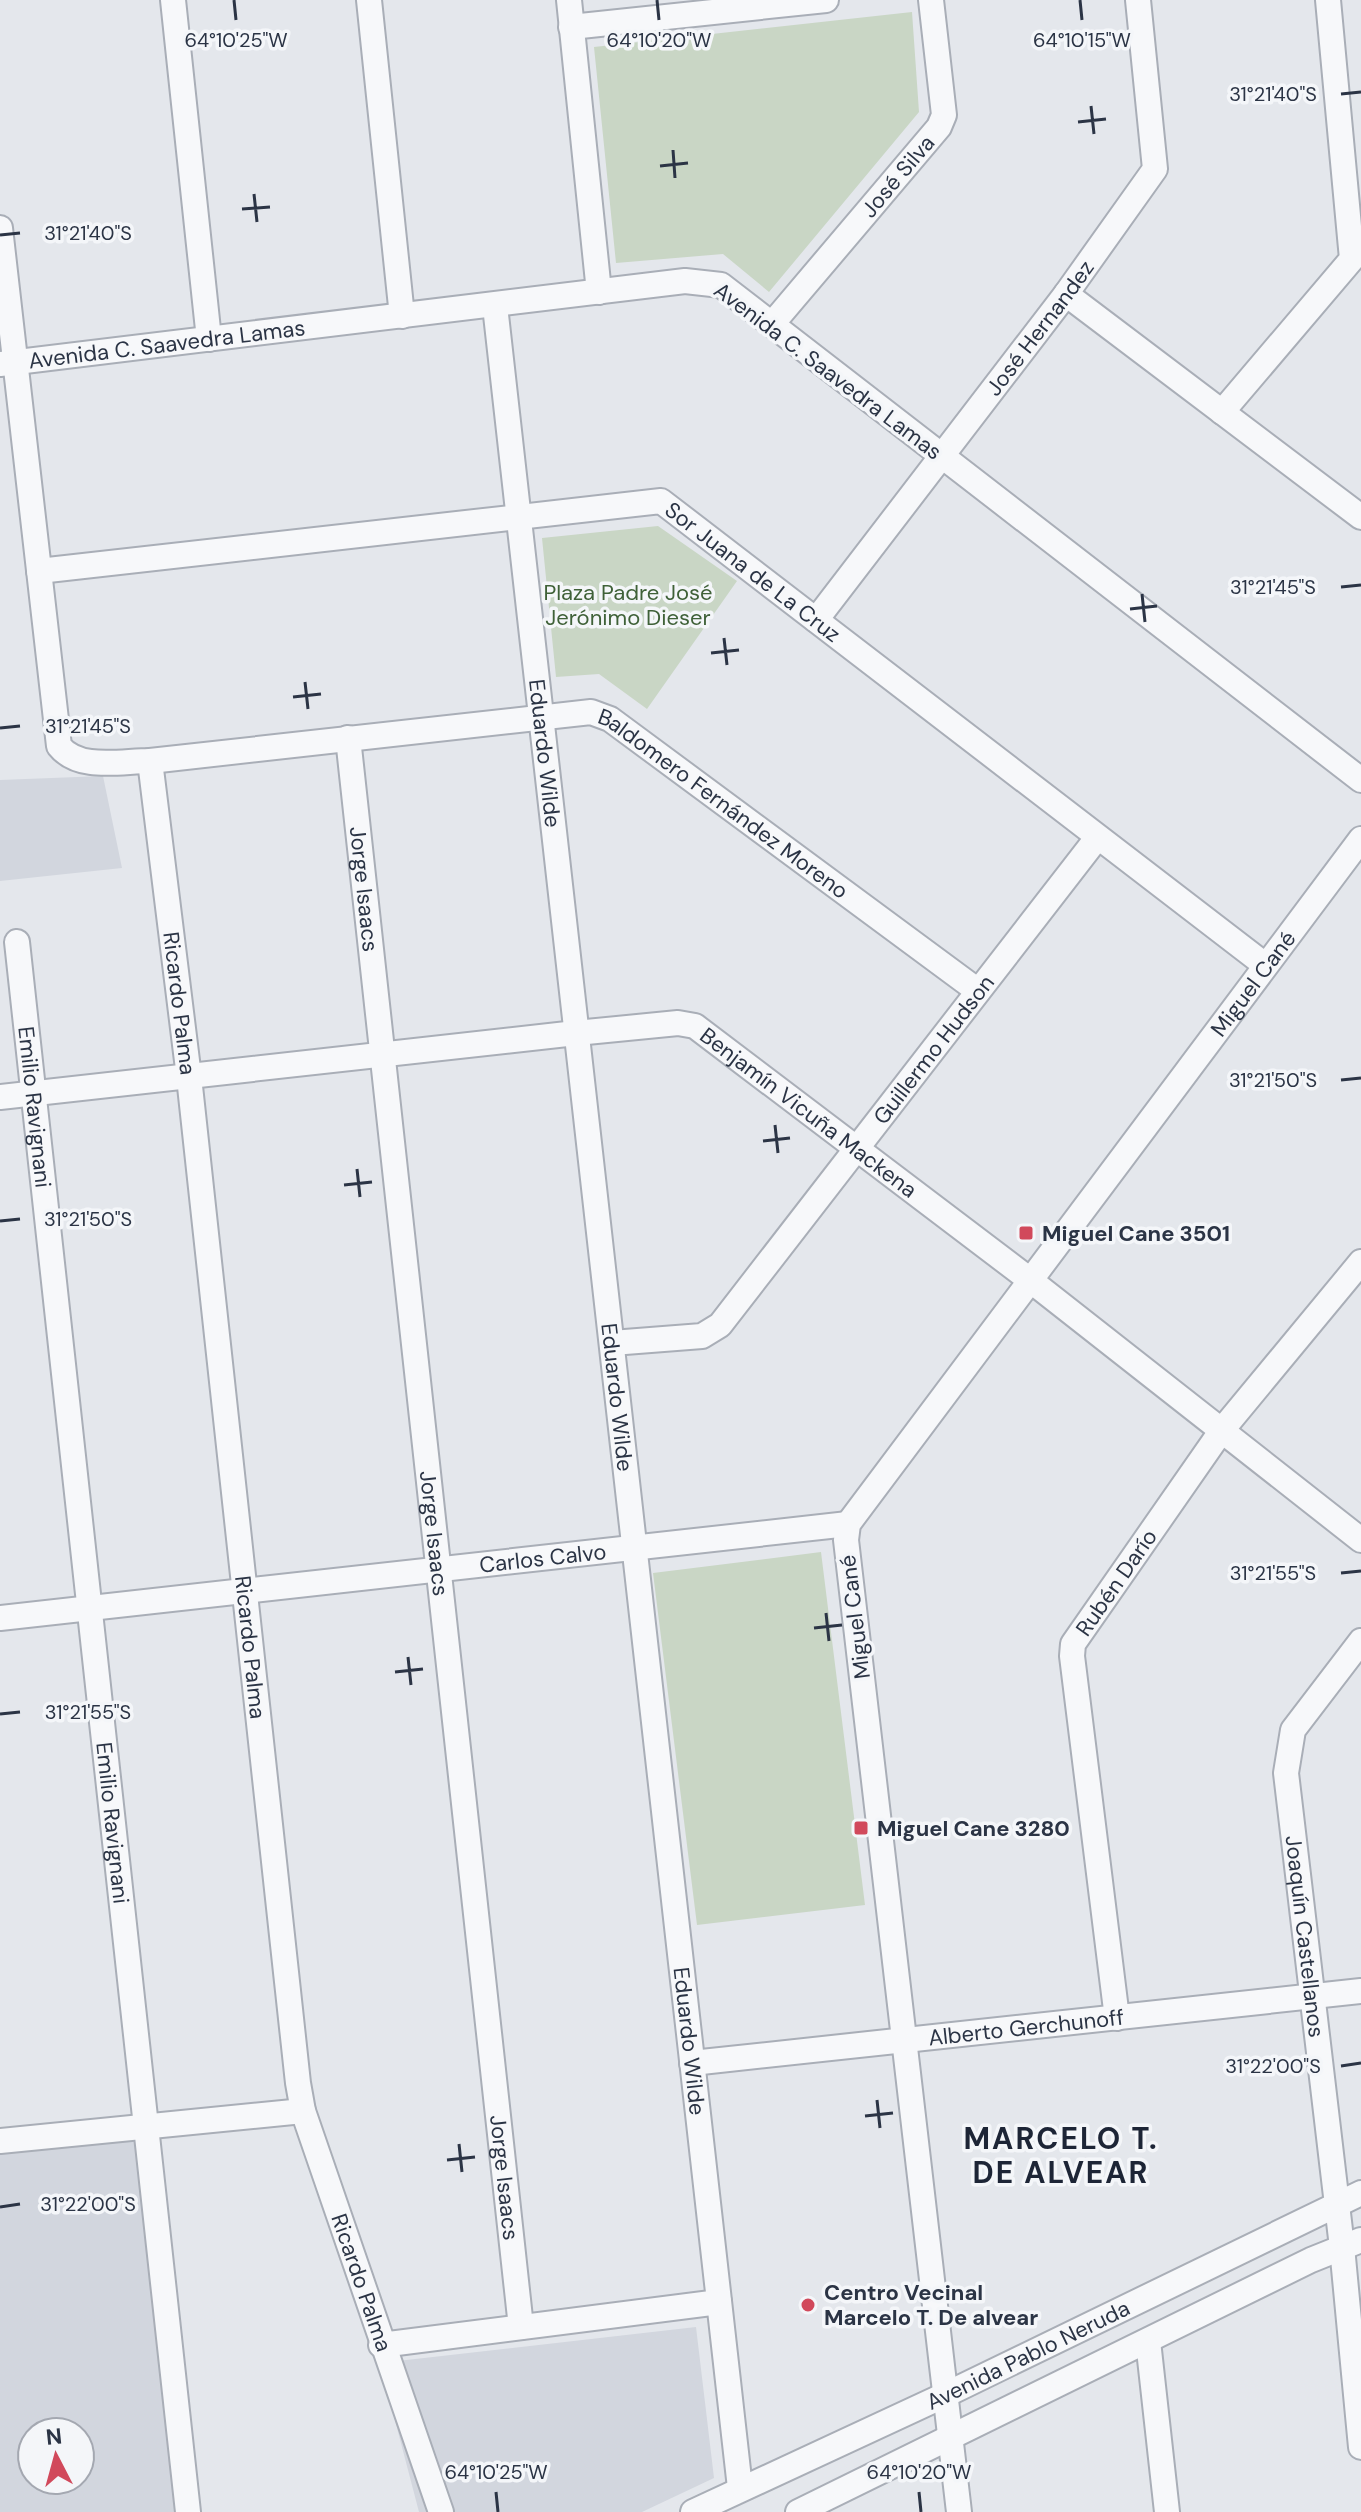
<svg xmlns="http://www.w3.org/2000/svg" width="1361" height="2512" viewBox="0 0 1361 2512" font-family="'DM Sans',sans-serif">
<rect width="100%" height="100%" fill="#e4e7ec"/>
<path fill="#d2d6de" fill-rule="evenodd" d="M 103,776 L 122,868 L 0,881 L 0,780 Z
M 135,2115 L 180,2512 L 0,2512 L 0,2128 ZM 32,2432 L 80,2432 L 80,2480 L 32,2480 Z
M 696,2327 L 714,2478 L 642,2512 L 419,2512 L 380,2363 Z"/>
<path fill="#c9d6c5" d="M 912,12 L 919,112 L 769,292 L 723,254 L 616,263 L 594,47 Z
M 658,526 L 737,581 L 647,709 L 599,674 L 556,677 L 542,538 Z
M 821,1552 L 865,1905 L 697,1925 L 653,1573 Z"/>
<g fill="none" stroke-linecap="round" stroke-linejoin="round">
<g stroke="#a9aeb7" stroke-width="28">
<g id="minor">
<path d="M 173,0 L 209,339"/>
<path d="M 369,0 L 402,316"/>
<path d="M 569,0 L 599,292"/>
<path d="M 571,27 L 826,0"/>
<path id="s1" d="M 0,228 L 59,746 C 79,771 120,761 150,761 L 591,712 L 610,719 L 978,991"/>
<path d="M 1066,294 L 1361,517"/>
<path id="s2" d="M 495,306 L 740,2488"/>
<path id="s3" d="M 772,324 L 939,127 L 944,115 L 931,0"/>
<path id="s4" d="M 0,364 L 685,281 L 721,285 L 1361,780"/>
<path d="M 1222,412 L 1352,259 L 1328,0"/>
<path id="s5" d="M 39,571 L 661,501 L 1265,965"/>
<path id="s6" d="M 816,620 L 1066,294 L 1155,169 L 1138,0"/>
<path id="s7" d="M 348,738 L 521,2327"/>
<path id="s8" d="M 150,761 L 189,1077 L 298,2083 L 303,2111 L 441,2512"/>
<path id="s9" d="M 17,942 L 188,2512"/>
<path id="s10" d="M 0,1097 L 576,1033 L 678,1023 L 695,1026 L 1030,1280 L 1361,1540"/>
<path id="s11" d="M 612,1343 L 702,1336 L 720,1325 L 1097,838"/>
<path id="s12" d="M 0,1618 L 848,1524"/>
<path id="s13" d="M 1361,1641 L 1293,1730 L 1286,1773 L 1342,2247 L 1361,2447"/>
<path id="s14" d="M 1117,2018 L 1072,1656 L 1073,1644 L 1222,1430 L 1361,1262"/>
<path id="s15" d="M 692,2063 L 1361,1991"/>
<path d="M 0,2141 L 303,2111"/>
<path d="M 1148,2341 L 1167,2512"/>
<path d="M 381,2345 L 719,2302"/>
<path id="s16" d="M 693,2512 L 945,2395 L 1361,2193"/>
<path d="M 798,2512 L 1311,2260 L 1361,2240"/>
<path id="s17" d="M 959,2512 L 846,1540 L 848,1524 L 1361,839"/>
</g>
</g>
<use href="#minor" stroke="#f7f8fa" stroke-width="24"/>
</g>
<path fill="none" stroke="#2b3445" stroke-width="3" d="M 234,0 L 236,20M 657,0 L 659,20M 1080,0 L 1082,20M 1341,94 L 1361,92M 1091,106 L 1094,134M 1078,122 L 1106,119M 673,150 L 675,178M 660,166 L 688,163M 254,194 L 257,222M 242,209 L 270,207M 0,235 L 20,233M 1341,587 L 1361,585M 1142,594 L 1145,622M 1130,609 L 1157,606M 724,638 L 727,665M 711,653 L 739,650M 305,682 L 308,709M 293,697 L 321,694M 0,728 L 20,726M 1341,1080 L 1361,1078M 775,1125 L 778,1153M 763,1141 L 790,1138M 357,1169 L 360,1197M 344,1185 L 372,1182M 0,1221 L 20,1219M 1341,1573 L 1361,1571M 826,1613 L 829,1641M 814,1628 L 842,1625M 408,1657 L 411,1685M 395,1672 L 423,1669M 0,1714 L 20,1712M 1341,2066 L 1361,2063M 877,2100 L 880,2128M 865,2116 L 893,2113M 459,2144 L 462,2172M 447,2160 L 475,2157M 0,2207 L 20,2204M 496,2492 L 498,2512M 919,2492 L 921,2512"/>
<g fill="#d1495b" stroke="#f4f6f9" stroke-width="3">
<rect x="1018" y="1225" width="16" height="16" rx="4"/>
<rect x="853" y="1820" width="16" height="16" rx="4"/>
<circle cx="808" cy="2305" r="8"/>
</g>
<g text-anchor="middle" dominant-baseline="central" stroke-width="7" stroke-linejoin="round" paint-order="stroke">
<g font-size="22" fill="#2b3445" stroke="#f4f6f9">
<text stroke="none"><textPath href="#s3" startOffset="194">José Silva</textPath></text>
<text stroke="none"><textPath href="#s6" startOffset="368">José Hernandez</textPath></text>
<text stroke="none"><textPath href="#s4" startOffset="168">Avenida C. Saavedra Lamas</textPath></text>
<text transform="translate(828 371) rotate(37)">Avenida C. Saavedra Lamas</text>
<text stroke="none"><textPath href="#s5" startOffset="742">Sor Juana de La Cruz</textPath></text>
<text stroke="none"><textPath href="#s2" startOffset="450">Eduardo Wilde</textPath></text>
<text stroke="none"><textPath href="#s1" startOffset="1222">Baldomero Fernández Moreno</textPath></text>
<text stroke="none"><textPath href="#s7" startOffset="152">Jorge Isaacs</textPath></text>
<text stroke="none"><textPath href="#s17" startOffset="1670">Miguel Cané</textPath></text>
<text stroke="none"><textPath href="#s8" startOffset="244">Ricardo Palma</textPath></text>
<text stroke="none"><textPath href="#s11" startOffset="460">Guillermo Hudson</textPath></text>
<text stroke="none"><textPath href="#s9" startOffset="166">Emilio Ravignani</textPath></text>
<text stroke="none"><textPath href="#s10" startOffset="842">Benjamín Vicuña Mackena</textPath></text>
<text stroke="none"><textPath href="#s2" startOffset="1098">Eduardo Wilde</textPath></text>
<text stroke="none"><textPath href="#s7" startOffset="800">Jorge Isaacs</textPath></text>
<text stroke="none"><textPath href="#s12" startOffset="546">Carlos Calvo</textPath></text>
<text stroke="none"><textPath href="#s14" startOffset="452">Rubén Darío</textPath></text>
<text transform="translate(855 1617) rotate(-97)">Miguel Cané</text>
<text stroke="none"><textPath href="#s8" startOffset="892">Ricardo Palma</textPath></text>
<text stroke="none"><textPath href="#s9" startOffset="886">Emilio Ravignani</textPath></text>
<text stroke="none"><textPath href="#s13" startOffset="320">Joaquín Castellanos</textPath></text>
<text stroke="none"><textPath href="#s15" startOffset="336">Alberto Gerchunoff</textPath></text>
<text stroke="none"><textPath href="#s2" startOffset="1746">Eduardo Wilde</textPath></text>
<text stroke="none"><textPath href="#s7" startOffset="1448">Jorge Isaacs</textPath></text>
<text stroke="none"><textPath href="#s8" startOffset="1540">Ricardo Palma</textPath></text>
<text stroke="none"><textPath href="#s16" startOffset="370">Avenida Pablo Neruda</textPath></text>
</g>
<g font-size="22" fill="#3f6138" stroke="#f4f6f9">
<text x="628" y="592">Plaza Padre José<tspan x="628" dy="25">Jerónimo Dieser</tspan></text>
</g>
<g font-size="22" font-weight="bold" fill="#2b3445" stroke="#f4f6f9" text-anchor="start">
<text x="1042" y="1233">Miguel Cane 3501</text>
<text x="877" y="1828">Miguel Cane 3280</text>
<text x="824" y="2292">Centro Vecinal<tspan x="824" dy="25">Marcelo T. De alvear</tspan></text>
</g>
<g font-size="30" font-weight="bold" letter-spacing="2" fill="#1d2536" stroke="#f4f6f9">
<text x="1061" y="2138">MARCELO T.<tspan x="1061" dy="34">DE ALVEAR</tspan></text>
</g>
</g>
<g font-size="20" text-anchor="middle" fill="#2b3445" stroke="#f4f6f9" stroke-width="7" stroke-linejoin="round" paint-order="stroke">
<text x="236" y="47">64°10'25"W</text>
<text x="659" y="47">64°10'20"W</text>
<text x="1082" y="47">64°10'15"W</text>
<text x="1273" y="101">31°21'40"S</text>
<text x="88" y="240">31°21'40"S</text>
<text x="1273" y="594">31°21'45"S</text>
<text x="88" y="733">31°21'45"S</text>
<text x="1273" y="1087">31°21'50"S</text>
<text x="88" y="1226">31°21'50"S</text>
<text x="1273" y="1580">31°21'55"S</text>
<text x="88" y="1719">31°21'55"S</text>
<text x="1273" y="2073">31°22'00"S</text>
<text x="88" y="2211">31°22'00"S</text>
<text x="496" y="2479">64°10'25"W</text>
<text x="919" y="2479">64°10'20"W</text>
</g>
<g transform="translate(56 2456) rotate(354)"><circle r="38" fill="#f4f6f9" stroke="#a4a8b1" stroke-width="2"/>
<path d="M0-6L14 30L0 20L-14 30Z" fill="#d1495b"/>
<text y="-12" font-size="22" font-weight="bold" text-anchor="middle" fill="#2b3445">N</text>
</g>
</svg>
